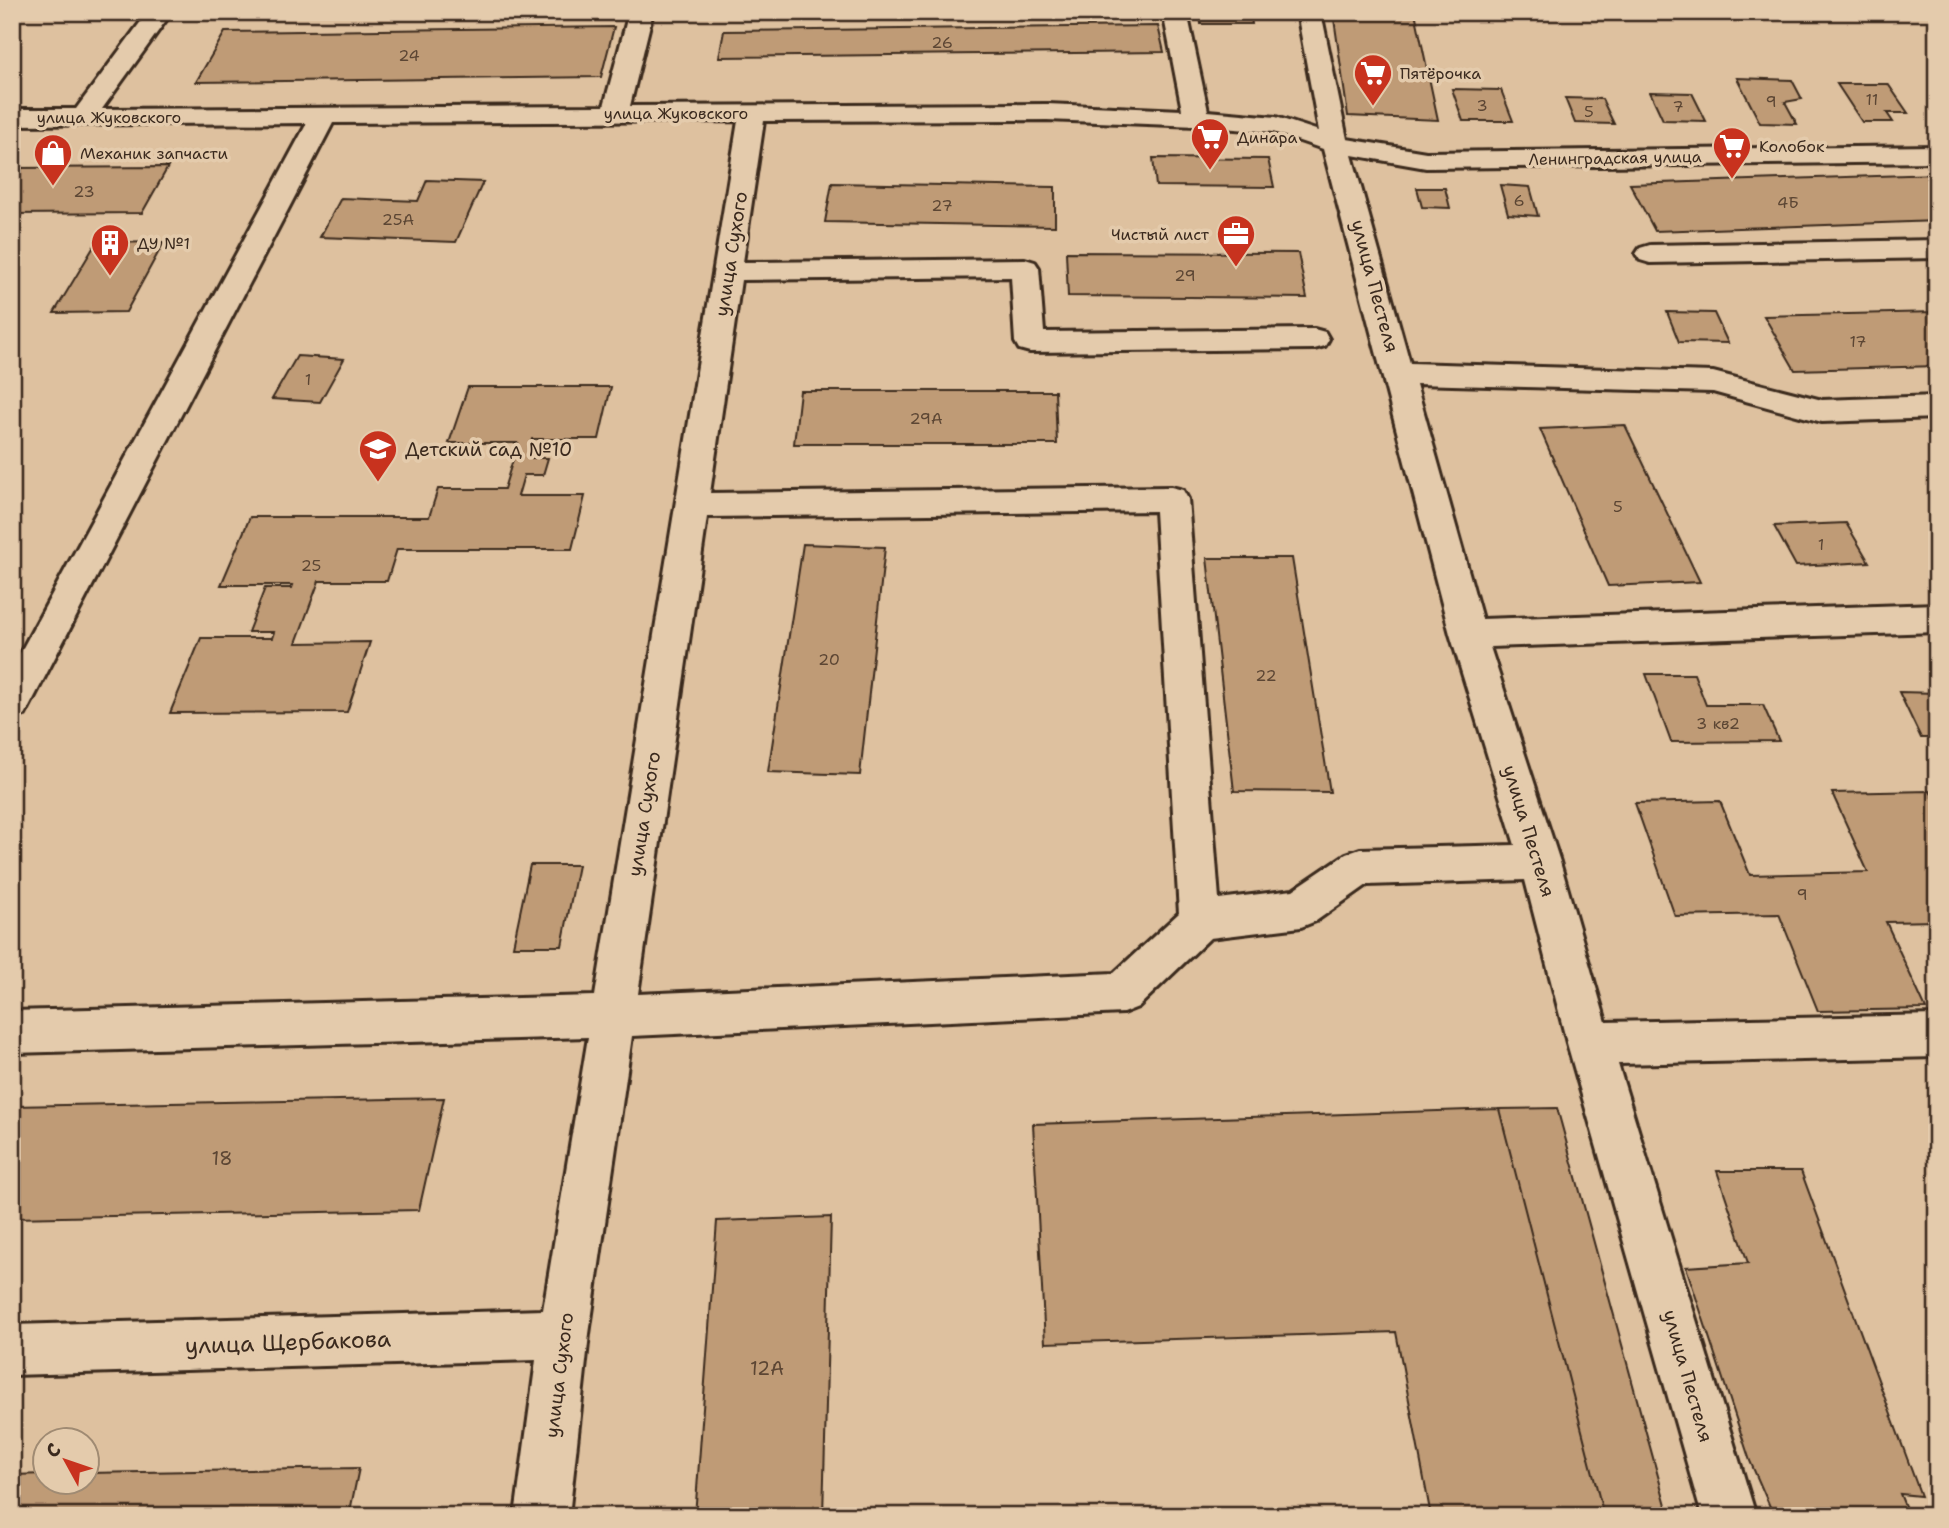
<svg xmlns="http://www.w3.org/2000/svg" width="1949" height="1528" viewBox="0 0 1949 1528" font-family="'Shantell Sans',sans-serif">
<rect width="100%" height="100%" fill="#dec19f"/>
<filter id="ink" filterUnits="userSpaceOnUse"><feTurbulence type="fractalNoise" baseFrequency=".0143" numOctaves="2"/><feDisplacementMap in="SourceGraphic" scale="14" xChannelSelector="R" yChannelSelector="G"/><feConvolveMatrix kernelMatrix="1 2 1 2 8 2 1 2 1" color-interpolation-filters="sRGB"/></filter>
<g filter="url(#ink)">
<path fill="#bf9b76" stroke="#3b2a1e" stroke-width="2" d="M 1200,12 L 1250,12 L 1252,24 L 1201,24 Z
M 1333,12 L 1415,12 L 1438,120 L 1348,116 Z
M 1158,26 L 1164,52 L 719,57 L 724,31 Z
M 614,27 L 601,77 L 196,82 L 225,32 Z
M 1737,78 L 1792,80 L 1802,99 L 1785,102 L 1797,124 L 1760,123 Z
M 1837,84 L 1888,84 L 1908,113 L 1887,113 L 1893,122 L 1862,122 Z
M 1452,89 L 1501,90 L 1513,121 L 1463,121 Z
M 1650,92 L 1692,93 L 1706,121 L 1663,120 Z
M 1565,98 L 1602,99 L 1614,124 L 1575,123 Z
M 1153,158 L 1268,159 L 1274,187 L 1156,186 Z
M 168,167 L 142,213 L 12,214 L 12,168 Z
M 1937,174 L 1937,221 L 1655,231 L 1630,184 Z
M 427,180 L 483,182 L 456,242 L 320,237 L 341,198 L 418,201 Z
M 832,183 L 1055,187 L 1055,226 L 825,222 Z
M 1500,185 L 1530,187 L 1538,216 L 1508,214 Z
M 1417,188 L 1445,188 L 1450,208 L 1422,207 Z
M 164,242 L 126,312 L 54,313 L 96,243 Z
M 1066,252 L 1298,253 L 1307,298 L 1068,296 Z
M 1667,312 L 1714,313 L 1728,343 L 1679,342 Z
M 1937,312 L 1937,366 L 1795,370 L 1764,316 Z
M 297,356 L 344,359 L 320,402 L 272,399 Z
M 468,387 L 611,387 L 599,439 L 532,439 L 527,458 L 548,458 L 543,475 L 524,475 L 518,496 L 585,496 L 572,549 L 397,549 L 387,581 L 319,581 L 296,643 L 370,642 L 347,712 L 170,713 L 201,638 L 272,638 L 274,632 L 248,632 L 265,588 L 292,588 L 293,585 L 221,585 L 250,517 L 429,517 L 438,489 L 504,489 L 518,443 L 449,443 Z
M 800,391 L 1055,391 L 1057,444 L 794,444 Z
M 1625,425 L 1700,582 L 1608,586 L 1540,429 Z
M 1846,523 L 1869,562 L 1796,566 L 1774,526 Z
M 803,544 L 885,547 L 860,775 L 768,772 Z
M 1207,558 L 1292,558 L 1330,792 L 1234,791 Z
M 1646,674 L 1694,674 L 1706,705 L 1763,705 L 1779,741 L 1671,742 Z
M 1899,692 L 1937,693 L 1937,738 L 1921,738 Z
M 1930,791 L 1937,804 L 1937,921 L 1886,922 L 1926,1009 L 1818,1011 L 1779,914 L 1675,916 L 1635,803 L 1720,801 L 1750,875 L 1868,872 L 1832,793 Z
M 530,865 L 578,865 L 562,946 L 513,946 Z
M 444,1098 L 419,1210 L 12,1218 L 12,1106 Z
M 1557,1108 L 1669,1516 L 1604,1516 L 1499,1109 Z
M 1499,1109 L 1604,1516 L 1431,1516 L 1396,1332 L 1045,1343 L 1033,1124 Z
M 1717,1171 L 1801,1171 L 1921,1496 L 1900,1494 L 1909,1516 L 1774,1516 L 1750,1461 L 1686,1267 L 1748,1263 Z
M 831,1217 L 823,1516 L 695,1516 L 717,1221 Z
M 359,1468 L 349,1516 L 12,1516 L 12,1475 L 46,1474 L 46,1482 L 88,1482 L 88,1473 Z"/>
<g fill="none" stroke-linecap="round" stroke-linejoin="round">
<g stroke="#3b2a1e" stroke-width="6">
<path id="minor" d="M 148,12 L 172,12 L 102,109 L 604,106 L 629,12 L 653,12 L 630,106 L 1047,104 L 1182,110 L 1163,12 L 1187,12 L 1208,111 L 1276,117 L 1319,131 L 1297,12 L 1321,12 L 1347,139 L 1426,152 L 1937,146 L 1937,162 L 1426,168 L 1352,155 L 1410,363 L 1713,372 L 1822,400 L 1937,396 L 1937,418 L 1822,422 L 1713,392 L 1416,384 L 1482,619 L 1937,604 L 1937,632 L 1490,647 L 1560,862 L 1606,1022 L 1937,1015 L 1937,1057 L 1618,1064 L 1756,1516 L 1702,1516 L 1567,1043 L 1525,880 L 1367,885 L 1316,921 L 1301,927 L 1210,938 L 1138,1007 L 1123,1013 L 632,1036 L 589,1334 L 569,1516 L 515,1516 L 536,1360 L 12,1375 L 12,1325 L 543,1310 L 588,1037 L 12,1053 L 12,1011 L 595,996 L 738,121 L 333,123 L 25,715 L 12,719 L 12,668 L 307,123 L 12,125 L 12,109 L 76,109 ZM 1047,120 L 1197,126 L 1273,132 L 1323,149 L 1450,634 L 1515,845 L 1360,849 L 1346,854 L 1293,890 L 1219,899 L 1188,499 L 1183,490 L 1171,487 L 710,493 L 741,280 L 1011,277 L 1015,342 L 1019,349 L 1030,352 L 1314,349 L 1325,346 L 1329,339 L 1325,332 L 1314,329 L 1044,332 L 1039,268 L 1035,262 L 1025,259 L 743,262 L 764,121 ZM 1155,511 L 1179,913 L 1114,973 L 638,994 L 707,517 Z
M 1937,240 L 1937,258 L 1650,263 L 1640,260 L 1636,254 L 1640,248 L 1650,245 Z"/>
</g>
<use href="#minor" fill="#e4cbac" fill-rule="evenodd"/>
</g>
</g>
<defs>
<g id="supermarket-pin" transform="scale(2.0125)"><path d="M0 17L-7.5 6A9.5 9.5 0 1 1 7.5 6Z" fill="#c8321e" stroke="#e4cbac"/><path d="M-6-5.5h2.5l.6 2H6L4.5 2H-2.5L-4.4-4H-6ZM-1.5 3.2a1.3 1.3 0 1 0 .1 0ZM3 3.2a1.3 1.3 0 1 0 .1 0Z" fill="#fff"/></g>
<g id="shop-pin" transform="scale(2.0125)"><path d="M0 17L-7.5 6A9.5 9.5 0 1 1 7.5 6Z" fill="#c8321e" stroke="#e4cbac"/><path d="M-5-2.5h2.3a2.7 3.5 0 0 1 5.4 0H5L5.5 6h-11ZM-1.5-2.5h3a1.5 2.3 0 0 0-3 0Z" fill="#fff"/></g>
<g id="office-pin" transform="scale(2.0125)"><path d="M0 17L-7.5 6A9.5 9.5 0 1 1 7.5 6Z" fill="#c8321e" stroke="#e4cbac"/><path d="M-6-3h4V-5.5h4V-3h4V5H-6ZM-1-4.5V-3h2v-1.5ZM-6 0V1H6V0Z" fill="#fff"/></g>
<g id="building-pin" transform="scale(2.0125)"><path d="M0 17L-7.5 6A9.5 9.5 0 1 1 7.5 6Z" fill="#c8321e" stroke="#e4cbac"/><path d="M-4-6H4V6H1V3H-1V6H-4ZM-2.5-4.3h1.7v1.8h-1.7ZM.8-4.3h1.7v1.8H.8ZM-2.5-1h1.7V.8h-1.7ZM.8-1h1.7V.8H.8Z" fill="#fff"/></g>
<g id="school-pin" transform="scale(2.0125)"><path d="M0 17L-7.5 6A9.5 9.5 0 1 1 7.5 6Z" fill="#c8321e" stroke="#e4cbac"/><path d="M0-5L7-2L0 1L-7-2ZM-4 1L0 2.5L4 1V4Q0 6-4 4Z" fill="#fff"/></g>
</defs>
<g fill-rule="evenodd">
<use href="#supermarket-pin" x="1373" y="73"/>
<use href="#supermarket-pin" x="1210" y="137"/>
<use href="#supermarket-pin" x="1732" y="146"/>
<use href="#shop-pin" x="53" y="153"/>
<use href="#office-pin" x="1236" y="234"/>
<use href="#building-pin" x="110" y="243"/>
<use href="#school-pin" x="378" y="449"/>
</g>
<g text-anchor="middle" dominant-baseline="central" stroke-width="7" stroke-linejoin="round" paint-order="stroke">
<g font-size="16" fill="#5c4634">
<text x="942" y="42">26</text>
<text x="409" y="55">24</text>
<text x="1872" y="99">11</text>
<text x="1771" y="101">9</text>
<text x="1482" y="105">3</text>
<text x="1678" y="106">7</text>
<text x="1589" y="111">5</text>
<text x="84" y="191">23</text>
<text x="1519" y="200">6</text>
<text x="1788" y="202">4Б</text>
<text x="942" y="205">27</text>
<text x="398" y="219">25А</text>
<text x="1185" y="275">29</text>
<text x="1858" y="341">17</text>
<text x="308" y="379">1</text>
<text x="926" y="418">29А</text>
<text x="1618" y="506">5</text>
<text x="1821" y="544">1</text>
<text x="311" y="565">25</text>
<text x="829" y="659">20</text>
<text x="1266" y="675">22</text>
<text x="1718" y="723">3 кв2</text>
<text x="1802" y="894">9</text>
</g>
<g font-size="16" fill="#3b2a1e" stroke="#e4cbac" text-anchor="start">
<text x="1400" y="73">Пятёрочка</text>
<text x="1237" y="137">Динара</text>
<text x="1759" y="146">Колобок</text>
<text x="80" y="153">Механик запчасти</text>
<text x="1209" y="234" text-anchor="end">Чистый лист</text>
<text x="137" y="243">ДУ №1</text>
</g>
<g font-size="16" fill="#3b2a1e" stroke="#e4cbac">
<text x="676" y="113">улица Жуковского</text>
<text x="109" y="117">улица Жуковского</text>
<text transform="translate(1615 158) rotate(-1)">Ленинградская улица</text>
</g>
<g font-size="19" fill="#3b2a1e" stroke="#e4cbac">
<text transform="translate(731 254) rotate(-81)">улица Сухого</text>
<text transform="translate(1375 286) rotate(75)">улица Пестеля</text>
<text transform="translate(644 814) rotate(-81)">улица Сухого</text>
<text transform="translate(1529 831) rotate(73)">улица Пестеля</text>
<text transform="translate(559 1375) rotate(-83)">улица Сухого</text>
<text transform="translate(1688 1376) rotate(74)">улица Пестеля</text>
</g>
<g font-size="19" fill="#3b2a1e" stroke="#e4cbac" text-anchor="start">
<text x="405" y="449">Детский сад №10</text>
</g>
<g font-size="19" fill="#5c4634">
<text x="222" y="1158">18</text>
<text x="767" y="1368">12А</text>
</g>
<g font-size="23" fill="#3b2a1e" stroke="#e4cbac">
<text transform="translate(288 1342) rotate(-2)">улица Щербакова</text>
</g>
</g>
<rect width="1949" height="1528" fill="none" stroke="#e4cbac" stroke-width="42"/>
<rect x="21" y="21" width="1907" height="1486" fill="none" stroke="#3b2a1e" stroke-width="2.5" filter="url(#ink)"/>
<g transform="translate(66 1461) rotate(310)"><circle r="33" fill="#e4cbac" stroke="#a08b73" stroke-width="2"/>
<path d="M0-5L12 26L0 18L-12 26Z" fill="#c8321e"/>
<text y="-10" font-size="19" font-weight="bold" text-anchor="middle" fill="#3b2a1e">С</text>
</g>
</svg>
